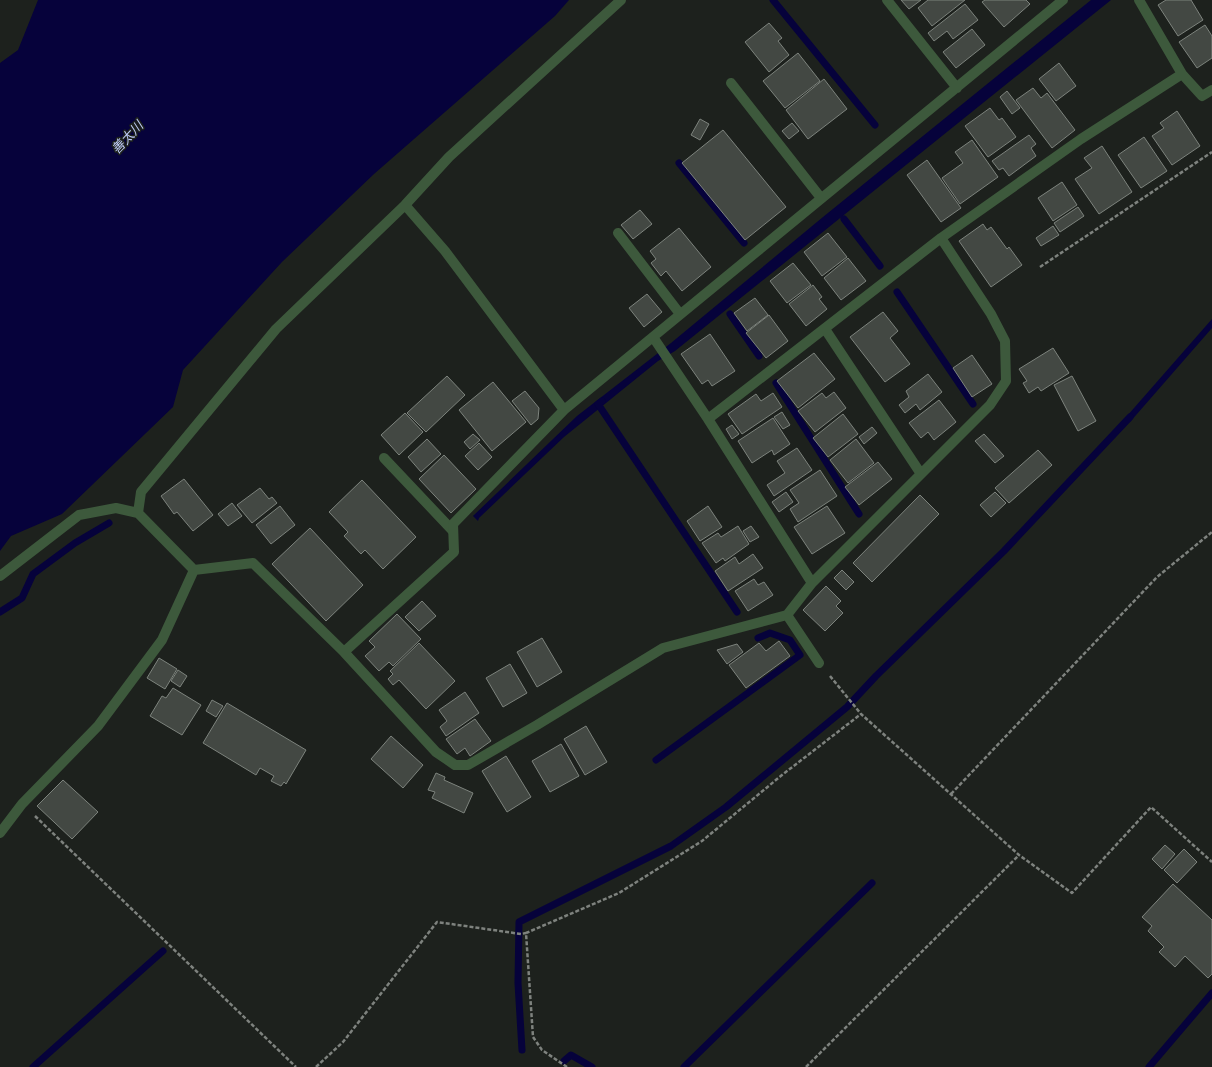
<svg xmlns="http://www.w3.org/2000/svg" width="1212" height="1067" viewBox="0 0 1212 1067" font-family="'Noto Sans','Noto Sans JP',sans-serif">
<rect width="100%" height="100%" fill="#1d211d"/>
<path fill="#06023b" d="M 38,0 L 569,0 L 555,16 L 374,174 L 282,262 L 183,370 L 173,407 L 62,514 L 11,536 L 0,551 L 0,63 L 18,50 Z
M 1091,0 L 1111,0 L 675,351 L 658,361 L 564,437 L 479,518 L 478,521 L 473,516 L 577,416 L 671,343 L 823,217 Z
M 1212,319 L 1212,328 L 1130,422 L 1120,424 Z"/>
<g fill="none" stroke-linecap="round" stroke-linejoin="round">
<path stroke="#06023b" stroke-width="7" d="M 773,0 L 875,125
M 679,163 L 744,243
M 844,219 L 880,266
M 897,292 L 973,404
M 730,314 L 759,356
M 776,383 L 859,514
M 602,401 L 598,404 L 737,612
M 0,612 L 22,598 L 33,574 L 75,543 L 109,523
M 656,760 L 800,655 L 790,640 L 770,633 L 758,638
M 522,1050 L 518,983 L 519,922 L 671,846 L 726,807 L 847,707 L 876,676 L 1004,551 L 1130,417
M 564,1061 L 571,1055 L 592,1067
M 33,1067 L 163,951
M 684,1067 L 872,883
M 1149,1067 L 1212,993"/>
</g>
<path fill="#434843" stroke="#7d837d" d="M 901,0 L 921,0 L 909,9 Z
M 928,0 L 965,0 L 932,26 L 918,8 Z
M 985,0 L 1026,0 L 1030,4 L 1004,27 L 982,2 Z
M 1166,0 L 1191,0 L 1203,20 L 1178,36 L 1158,5 Z
M 965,4 L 978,20 L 953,39 L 947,31 L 934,41 L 928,33 Z
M 769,23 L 782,38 L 778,41 L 789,55 L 769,72 L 745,42 Z
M 1205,25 L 1212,36 L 1212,58 L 1197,68 L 1179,42 Z
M 972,29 L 985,45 L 956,68 L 943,52 Z
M 798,53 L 820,81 L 785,108 L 763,81 Z
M 1059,63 L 1076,86 L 1056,101 L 1039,79 Z
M 824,79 L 847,109 L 808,139 L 786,110 Z
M 1033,88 L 1041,98 L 1047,93 L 1075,130 L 1052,148 L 1016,100 Z
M 1007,91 L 1020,108 L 1012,114 L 1000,97 Z
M 990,108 L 999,120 L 1002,118 L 1016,137 L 988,157 L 965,126 Z
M 1177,111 L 1200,146 L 1172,165 L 1152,136 L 1164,128 L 1160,123 Z
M 700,119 L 709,124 L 700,140 L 691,135 Z
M 792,123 L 799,131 L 789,139 L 782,131 Z
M 723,130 L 786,207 L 745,240 L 682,163 Z
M 1029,135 L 1036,144 L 1031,148 L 1036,156 L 1009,176 L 1003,168 L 999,170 L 992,161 Z
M 1144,137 L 1167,171 L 1141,188 L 1118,155 Z
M 972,140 L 998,177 L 960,204 L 942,178 L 963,163 L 955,152 Z
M 1102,146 L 1132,192 L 1099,214 L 1075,179 L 1092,168 L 1084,158 Z
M 927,160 L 961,208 L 941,222 L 907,175 Z
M 1062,182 L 1077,205 L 1053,221 L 1038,198 Z
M 1078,207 L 1084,216 L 1060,232 L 1054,223 Z
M 640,210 L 652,224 L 633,239 L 621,225 Z
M 983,224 L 987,230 L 991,227 L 1007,249 L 1009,247 L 1022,265 L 991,287 L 959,241 Z
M 1053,226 L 1059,235 L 1041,246 L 1036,238 Z
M 679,228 L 711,267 L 682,291 L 666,271 L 661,276 L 651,263 L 656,259 L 650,251 Z
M 828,233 L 847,257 L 822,276 L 804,252 Z
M 848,258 L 866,281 L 841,300 L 824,278 Z
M 793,263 L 811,285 L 787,303 L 770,281 Z
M 813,285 L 822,297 L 819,299 L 827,309 L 806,326 L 789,304 Z
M 647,294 L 662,312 L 644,327 L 629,308 Z
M 755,298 L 768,315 L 747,331 L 734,313 Z
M 883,312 L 898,331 L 890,338 L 910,364 L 885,382 L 850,337 Z
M 769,315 L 788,341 L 766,358 L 746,333 Z
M 710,334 L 735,371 L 712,386 L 708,380 L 702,384 L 681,354 Z
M 1053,348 L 1069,373 L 1041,391 L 1038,387 L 1029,393 L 1023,383 L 1027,381 L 1019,369 Z
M 814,353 L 835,379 L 798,408 L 777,381 Z
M 972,355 L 992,384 L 972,397 L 953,368 Z
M 928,374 L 942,392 L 920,410 L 916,404 L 905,413 L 899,405 L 909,397 L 906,391 Z
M 447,376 L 465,395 L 426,432 L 407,413 Z
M 1072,376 L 1096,421 L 1078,431 L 1054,385 Z
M 493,382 L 526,422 L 492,451 L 459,410 Z
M 525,391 L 539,408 L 538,419 L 531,425 L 512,401 Z
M 834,392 L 846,408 L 815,432 L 798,411 L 822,393 L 826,398 Z
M 773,393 L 782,407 L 742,434 L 728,414 L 756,394 L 761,401 Z
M 939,400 L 956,422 L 934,440 L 928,432 L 921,438 L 909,423 Z
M 782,412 L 790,425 L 783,429 L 774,417 Z
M 405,413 L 423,432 L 399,455 L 381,435 Z
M 843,414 L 858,434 L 828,457 L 813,438 Z
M 773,418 L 790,444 L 774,455 L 772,450 L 752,463 L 738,441 Z
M 732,425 L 739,434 L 732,439 L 726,429 Z
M 872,427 L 877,433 L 864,444 L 859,437 Z
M 473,434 L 480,440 L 470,449 L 464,442 Z
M 984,434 L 1004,456 L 995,463 L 975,441 Z
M 427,439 L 441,454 L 421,472 L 408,457 Z
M 856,439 L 874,463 L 848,483 L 830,460 Z
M 479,443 L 492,457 L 478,470 L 465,456 Z
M 797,448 L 812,470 L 774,496 L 767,485 L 785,473 L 777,461 Z
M 1038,450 L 1052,465 L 1009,503 L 995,488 Z
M 444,455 L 476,489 L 451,513 L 419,479 Z
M 878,462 L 892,479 L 859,505 L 845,487 Z
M 820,470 L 837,496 L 798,522 L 790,509 L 799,503 L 790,490 Z
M 184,479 L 213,515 L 193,531 L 177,512 L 174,514 L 161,496 Z
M 362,480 L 416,537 L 383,569 L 365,550 L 361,554 L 344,536 L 348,532 L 329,512 Z
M 260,488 L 269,499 L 272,497 L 277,503 L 252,523 L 237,505 Z
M 786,492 L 793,502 L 779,512 L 772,502 Z
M 995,492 L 1006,503 L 991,517 L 980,505 Z
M 920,495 L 939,514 L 872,582 L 853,563 Z
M 232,503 L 242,516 L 228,526 L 218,514 Z
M 280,506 L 295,525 L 271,544 L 256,525 Z
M 708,506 L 722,527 L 700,541 L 687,521 Z
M 827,506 L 845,533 L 812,554 L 794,527 Z
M 738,526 L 749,544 L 725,561 L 723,558 L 716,563 L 702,543 L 718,533 L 721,537 Z
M 751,526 L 759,537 L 750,542 L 743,531 Z
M 310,528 L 363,585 L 326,621 L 272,564 Z
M 753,554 L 763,568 L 728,591 L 715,571 L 735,557 L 739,564 Z
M 842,570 L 854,582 L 846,590 L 834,578 Z
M 754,579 L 758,585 L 764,582 L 773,595 L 748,611 L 735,591 Z
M 826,586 L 841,601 L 836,606 L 843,613 L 825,631 L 803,610 Z
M 422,601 L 436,616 L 419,631 L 405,617 Z
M 397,614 L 421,639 L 393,666 L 389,662 L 379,671 L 365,656 L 375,647 L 369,641 Z
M 542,638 L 562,672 L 537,687 L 517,652 Z
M 779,641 L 790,656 L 746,688 L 729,665 L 759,643 L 766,651 Z
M 419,643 L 455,681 L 426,709 L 399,680 L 393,685 L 388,679 L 393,674 L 390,671 Z
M 737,644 L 743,652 L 727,664 L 717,650 Z
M 159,658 L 177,669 L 165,689 L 147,678 Z
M 510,664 L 527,693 L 503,707 L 486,678 Z
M 178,670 L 187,676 L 180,687 L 171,681 Z
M 173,688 L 201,705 L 182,735 L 150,716 L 162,696 L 166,698 Z
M 465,692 L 479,713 L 446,736 L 440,727 L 447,721 L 439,710 Z
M 212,700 L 223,706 L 216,717 L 206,711 Z
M 227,703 L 306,750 L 286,784 L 284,782 L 281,786 L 271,781 L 274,776 L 260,768 L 256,775 L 203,743 Z
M 475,719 L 491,741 L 470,756 L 465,748 L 457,754 L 446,739 Z
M 586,726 L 607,762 L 585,775 L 564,739 Z
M 391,736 L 423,765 L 403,788 L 371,759 Z
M 561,744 L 579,776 L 550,792 L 532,761 Z
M 506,756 L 531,797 L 507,812 L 482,771 Z
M 436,773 L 445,777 L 444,780 L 473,793 L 464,813 L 432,798 L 435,792 L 428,790 Z
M 63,780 L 98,812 L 72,839 L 37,806 Z
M 1165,845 L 1175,854 L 1162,869 L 1152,859 Z
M 1184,849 L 1197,862 L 1177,883 L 1164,870 Z
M 1173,884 L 1212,920 L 1212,974 L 1208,978 L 1185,956 L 1175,967 L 1159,952 L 1164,947 L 1148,931 L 1152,926 L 1142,917 Z"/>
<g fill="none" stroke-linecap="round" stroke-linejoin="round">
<path stroke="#7e827e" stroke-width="2.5" stroke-dasharray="4 2" stroke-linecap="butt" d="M 1040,267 L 1212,152
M 830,676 L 861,714 L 1019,855 L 1072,893 L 1151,807 L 1212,862
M 951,794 L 1157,577 L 1212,532
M 35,816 L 296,1067
M 316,1067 L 343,1042 L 437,922 L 521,934 L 526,933
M 567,1067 L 542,1050 L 533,1037 L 526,933 L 619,893 L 702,841 L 782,775 L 861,714
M 806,1067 L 1019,855"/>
<path stroke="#3d593c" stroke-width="10" d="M 384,458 L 453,531"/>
<path stroke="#3d593c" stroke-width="10" d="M 887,0 L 957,88
M 1139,0 L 1182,74
M 731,83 L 821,198
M 405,205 L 445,251 L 564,410
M 618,233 L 680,314
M 825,329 L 921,474
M 653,337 L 708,419 L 812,583
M 708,419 L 941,238 L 1081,139 L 1182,74 L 1202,96 L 1212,90
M 138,513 L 141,492 L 276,329 L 405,205 L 449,157 L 621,0
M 194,570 L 253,563 L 344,652 L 436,752 L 455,765 L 468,765 L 537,725 L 663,648 L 787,615 L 812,583 L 990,405 L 1006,381 L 1005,341 L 991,314 L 941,238
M 0,576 L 79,515 L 116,508 L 138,513 L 194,570 L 162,640 L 98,726 L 22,804 L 0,833
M 787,615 L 819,663
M 344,652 L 454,552 L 453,524 L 564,410 L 1063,0"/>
</g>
<g text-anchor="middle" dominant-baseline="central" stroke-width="3" stroke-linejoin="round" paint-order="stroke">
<g font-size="13" font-style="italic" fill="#becbf7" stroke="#1d211d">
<text transform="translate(127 137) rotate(-47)">善太川</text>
</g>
</g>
</svg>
